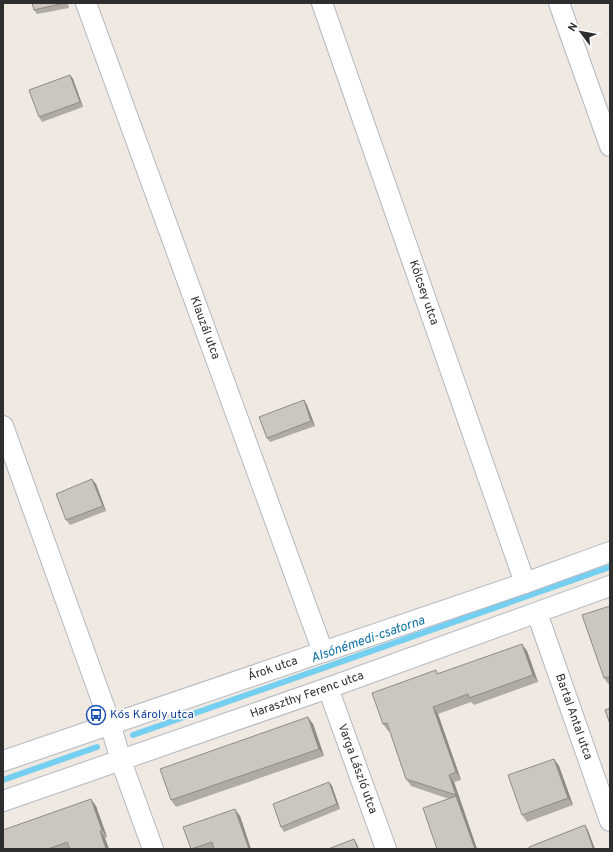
<svg xmlns="http://www.w3.org/2000/svg" width="613" height="852" viewBox="0 0 613 852" font-family="Overpass,sans-serif">
<rect width="100%" height="100%" fill="#efe9e1"/>
<g fill="none" stroke-linecap="round" stroke-linejoin="round">
<path stroke="#75cff0" stroke-width="6" d="M 133,735 L 610,567
M 3,780 L 97,747"/>
<g stroke="#b4b7c1" stroke-width="22">
<g id="street">
<path id="s1" d="M 86,3 L 323,652"/>
<path id="s2" d="M 322,3 L 525,583"/>
<path d="M 559,3 L 610,146"/>
<path d="M 3,426 L 110,723 L 121,761 L 153,849"/>
<path id="s3" d="M 537,613 L 610,821"/>
<path id="s4" d="M 328,688 L 386,849"/>
<path id="s5" d="M 3,761 L 525,583 L 610,552"/>
<path id="s6" d="M 3,801 L 328,688 L 610,586"/>
</g>
</g>
<use href="#street" stroke="#fff" stroke-width="20"/>
</g>
<path fill="#afaba4" d="M 32,3 L 68,3 L 69,8 L 37,14 L 34,10 Z
M 70,75 L 73,79 L 83,107 L 42,122 L 39,117 Z
M 304,400 L 307,405 L 315,426 L 270,442 L 267,438 Z
M 96,484 L 106,511 L 70,525 L 66,520 Z
M 610,606 L 610,685 L 609,685 L 604,678 Z
M 527,651 L 538,682 L 474,705 L 471,702 L 438,714 L 461,780 L 454,782 L 477,849 L 437,849 L 449,799 L 411,786 L 406,779 L 390,731 L 388,731 L 383,724 L 438,673 Z
M 313,724 L 324,756 L 176,807 L 171,800 Z
M 554,759 L 559,766 L 573,805 L 527,822 L 522,815 Z
M 329,782 L 332,786 L 340,809 L 284,832 L 281,827 Z
M 96,806 L 107,837 L 105,838 L 109,849 L 3,849 Z
M 240,816 L 251,849 L 191,849 Z"/>
<path fill="#8e8b86" d="M 70,75 L 73,79 L 83,107 L 80,102 Z
M 304,400 L 307,405 L 315,426 L 311,421 Z
M 92,479 L 96,484 L 106,511 L 103,506 Z
M 522,644 L 527,651 L 538,682 L 533,675 Z
M 433,707 L 438,714 L 461,780 L 456,772 Z
M 308,717 L 313,724 L 324,756 L 319,749 Z
M 554,759 L 559,766 L 573,805 L 568,798 Z
M 449,775 L 454,782 L 461,802 L 456,795 Z
M 329,782 L 332,786 L 340,809 L 337,804 Z
M 456,796 L 461,802 L 477,849 L 475,849 Z
M 91,799 L 96,806 L 107,837 L 102,830 Z
M 235,809 L 240,816 L 251,849 L 249,849 Z
M 585,825 L 588,830 L 595,849 L 594,849 L 593,848 Z
M 100,831 L 105,838 L 109,849 L 106,849 Z
M 354,839 L 357,844 L 359,849 L 358,849 Z"/>
<path fill="#cbc7bf" stroke="#8e8b86" d="M 32,3 L 65,3 L 34,10 Z
M 70,75 L 80,102 L 39,117 L 29,90 Z
M 304,400 L 311,421 L 267,438 L 259,417 Z
M 92,479 L 103,506 L 66,520 L 56,494 Z
M 610,606 L 610,676 L 604,678 L 582,615 Z
M 522,644 L 533,675 L 469,698 L 468,694 L 433,707 L 456,772 L 449,775 L 456,795 L 406,779 L 387,723 L 383,724 L 372,693 L 436,670 L 437,674 Z
M 610,708 L 610,724 L 605,710 Z
M 308,717 L 319,749 L 171,800 L 160,769 Z
M 554,759 L 568,798 L 522,815 L 508,775 Z
M 329,782 L 337,804 L 281,827 L 273,804 Z
M 456,796 L 475,849 L 437,849 L 423,808 Z
M 91,799 L 102,830 L 100,831 L 106,849 L 70,849 L 67,842 L 48,849 L 3,849 L 3,830 Z
M 235,809 L 249,849 L 214,849 L 212,842 L 191,849 L 183,827 Z
M 585,825 L 593,848 L 590,849 L 529,849 L 529,847 Z
M 354,839 L 358,849 L 328,849 Z"/>
<defs>
<g id="bus-ring" transform="scale(1)"><circle r="9.5" fill="#fff" stroke="#1a4fb4" stroke-width="1.5"/><path d="M-5-6H5V4H4V6H2V4H-2V6H-4V4H-5ZM-3.5-4V0h7V-4ZM-3.5 1.2v1.5H-2V1.2ZM2 1.2v1.5H3.5V1.2Z" fill="#1a4fb4"/></g>
</defs>
<g fill-rule="evenodd">
<use href="#bus-ring" x="96" y="715"/>
</g>
<g text-anchor="middle" dominant-baseline="central" stroke-width="3" stroke-linejoin="round" paint-order="stroke">
<g font-size="12" fill="#2e2e2e" stroke="#fff">
<text stroke="none"><textPath href="#s2" startOffset="307">Kölcsey utca</textPath></text>
<text stroke="none"><textPath href="#s1" startOffset="346">Klauzál utca</textPath></text>
<text stroke="none"><textPath href="#s5" startOffset="285">Árok utca</textPath></text>
<text stroke="none"><textPath href="#s6" startOffset="322">Haraszthy Ferenc utca</textPath></text>
<text stroke="none"><textPath href="#s3" startOffset="110">Bartal Antal utca</textPath></text>
<text stroke="none"><textPath href="#s4" startOffset="86">Varga László utca</textPath></text>
</g>
<g font-size="12" fill="#164399" stroke="#fff" text-anchor="start">
<text x="110" y="715">Kós Károly utca</text>
</g>
<g font-size="13" font-style="italic" fill="#0d6fa3" stroke="#fff">
<text transform="translate(368 640) rotate(-19)">Alsónémedi-csatorna</text>
</g>
</g>
<rect width="613" height="852" fill="none" stroke="#2e2e2e" stroke-width="8"/>
<g transform="translate(581 32) rotate(302)" stroke="#ffffff" stroke-width="3" paint-order="stroke">
<path d="M0-3L7 15L0 10L-7 15Z" fill="#2e2e2e"/>
<text y="-6" font-size="11" font-weight="bold" text-anchor="middle" fill="#2e2e2e">N</text>
</g>
</svg>
